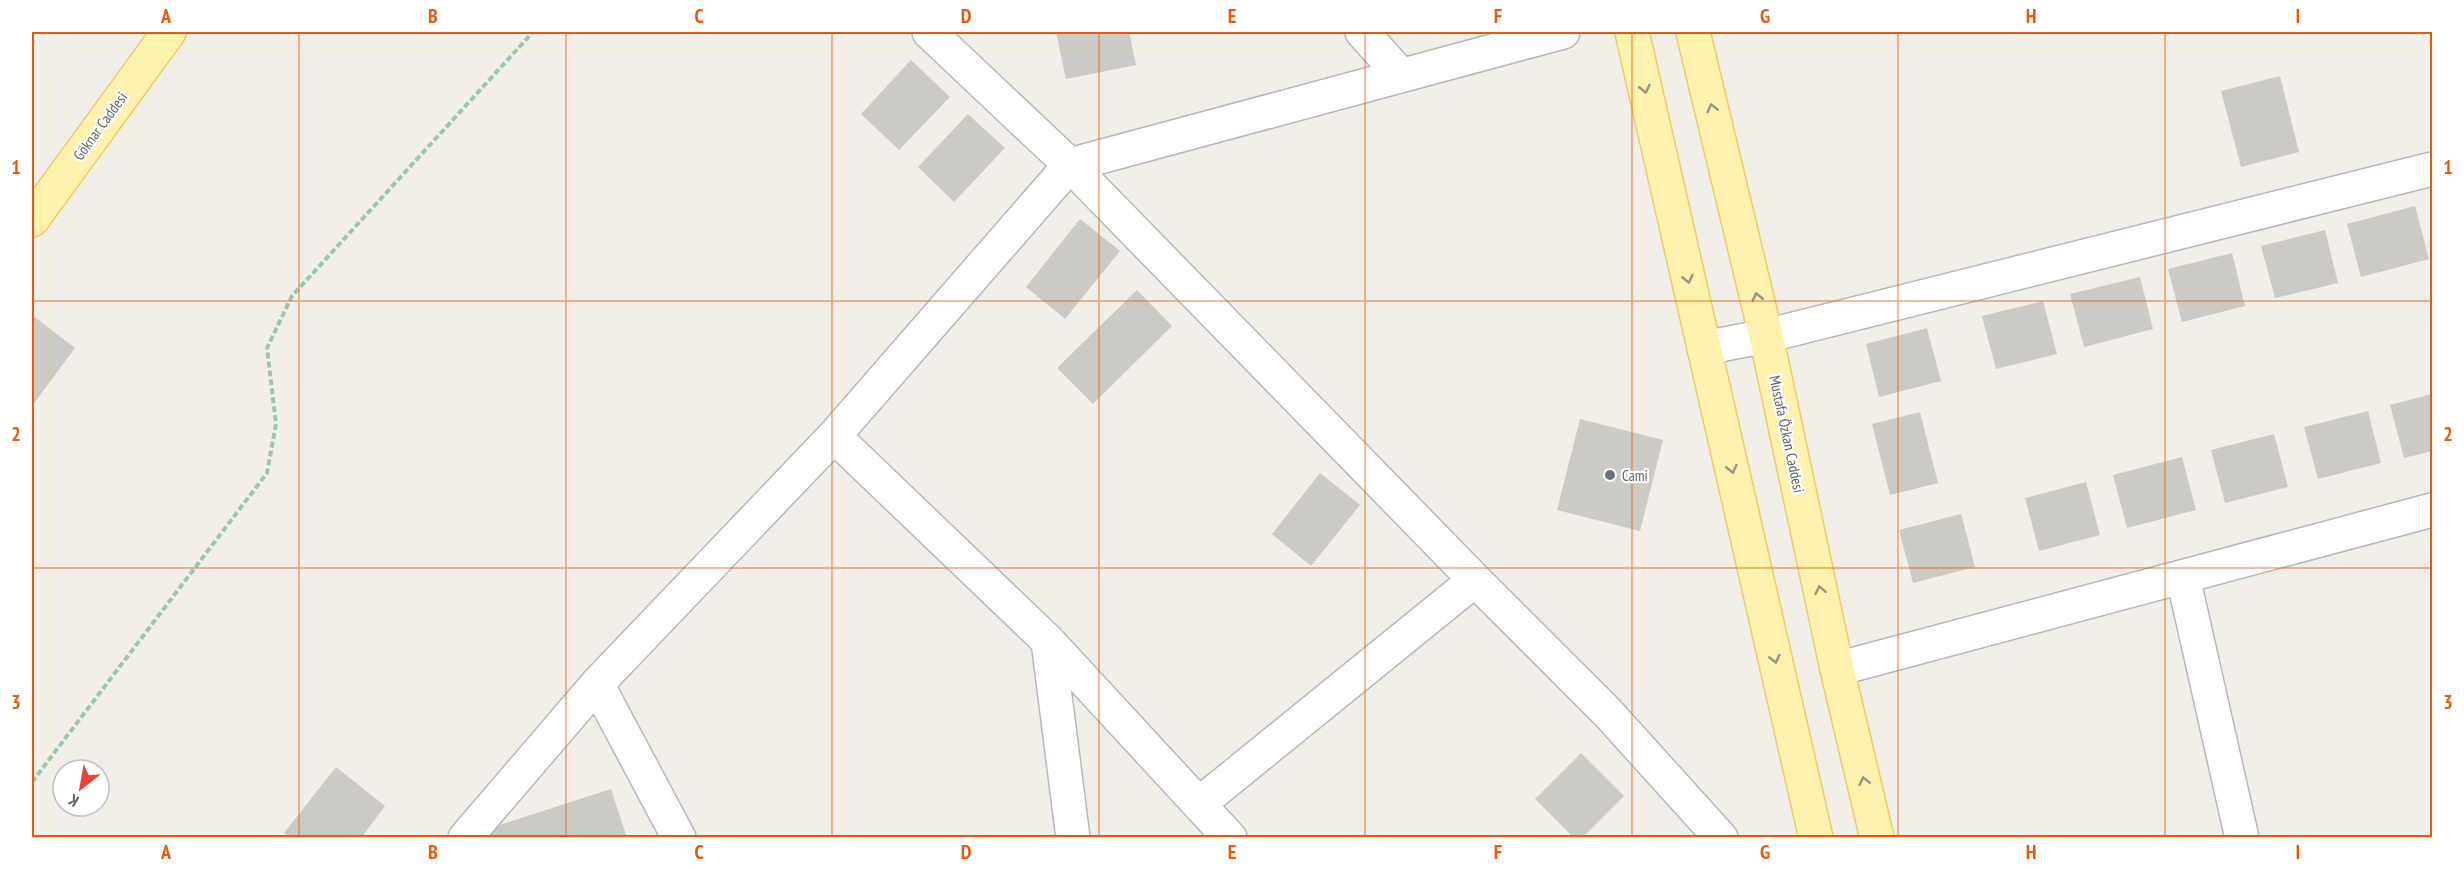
<svg xmlns="http://www.w3.org/2000/svg" width="2464" height="869" viewBox="0 0 2464 869" font-family="'PT Sans Narrow',sans-serif">
<rect width="100%" height="100%" fill="#f1efe8"/>
<path fill="#cccac5" d="M 1056,32 L 1129,32 L 1136,65 L 1066,79 Z
M 911,60 L 950,97 L 899,150 L 861,114 Z
M 2280,76 L 2299,152 L 2241,167 L 2221,91 Z
M 968,114 L 1005,148 L 954,202 L 918,167 Z
M 2415,206 L 2429,259 L 2361,277 L 2347,224 Z
M 1080,219 L 1120,251 L 1065,319 L 1026,287 Z
M 2325,230 L 2338,283 L 2275,298 L 2261,246 Z
M 2232,253 L 2245,306 L 2182,322 L 2168,269 Z
M 2140,277 L 2153,329 L 2084,347 L 2070,294 Z
M 1137,290 L 1172,326 L 1093,404 L 1057,368 Z
M 2043,301 L 2057,354 L 1996,369 L 1982,316 Z
M 32,315 L 75,348 L 32,406 Z
M 1927,328 L 1941,381 L 1879,397 L 1866,344 Z
M 2432,394 L 2432,451 L 2404,458 L 2390,405 Z
M 2368,411 L 2381,463 L 2318,479 L 2304,427 Z
M 1920,412 L 1938,483 L 1890,495 L 1872,424 Z
M 1580,419 L 1663,440 L 1640,531 L 1557,510 Z
M 2274,434 L 2288,487 L 2225,503 L 2211,450 Z
M 2182,457 L 2196,510 L 2127,528 L 2113,475 Z
M 1320,473 L 1360,505 L 1311,566 L 1272,534 Z
M 2086,482 L 2100,535 L 2039,551 L 2025,498 Z
M 1961,514 L 1975,567 L 1913,583 L 1899,530 Z
M 1581,753 L 1624,796 L 1582,838 L 1574,838 L 1535,799 Z
M 336,767 L 385,806 L 361,838 L 290,838 L 284,833 Z
M 611,789 L 627,838 L 489,838 L 487,829 Z"/>
<g fill="none" stroke-linecap="round" stroke-linejoin="round">
<g stroke="#b5b8bc" stroke-width="36">
<path id="minor" d="M 929,32 L 1070,165 L 1475,580 L 1608,713 L 1721,838
M 1362,32 L 1400,74
M 1704,348 L 1766,336 L 2432,169
M 834,436 L 1048,641 L 1073,838
M 2183,577 L 2242,838
M 1048,641 L 1230,838
M 1837,669 L 2432,510
M 597,684 L 679,838
M 1199,804 L 1475,580
M 465,838 L 597,684 L 834,436 L 1070,165 L 1563,32"/>
</g>
<g stroke="#f2c960" stroke-width="36">
<path id="major" d="M 1632,32 L 1816,838
M 1693,32 L 1766,336 L 1837,669 L 1877,838
M 32,220 L 169,32"/>
</g>
<path stroke="#9cc7a9" stroke-width="4" stroke-dasharray="6 3" stroke-linecap="butt" d="M 32,782 L 267,473 L 276,424 L 267,348 L 292,296 L 533,32"/>
<use href="#minor" stroke="#fff" stroke-width="33"/>
<use href="#major" stroke="#fff2af" stroke-width="33"/>
</g>
<defs><path id="oneway-chevron" d="M-2-3.5L2.5 0L-2 3.5" fill="none" stroke-width="1.6" stroke-linecap="round" stroke-linejoin="round" transform="scale(1.5)"/></defs>
<g stroke="#979581">
<use href="#oneway-chevron" transform="translate(1645 89) rotate(77)"/>
<use href="#oneway-chevron" transform="translate(1712 108) rotate(-103)"/>
<use href="#oneway-chevron" transform="translate(1688 279) rotate(77)"/>
<use href="#oneway-chevron" transform="translate(1757 297) rotate(-103)"/>
<use href="#oneway-chevron" transform="translate(1732 469) rotate(77)"/>
<use href="#oneway-chevron" transform="translate(1820 590) rotate(-102)"/>
<use href="#oneway-chevron" transform="translate(1775 659) rotate(77)"/>
<use href="#oneway-chevron" transform="translate(1864 781) rotate(-103)"/>
</g>
<path fill="none" stroke="#e8590c" stroke-width="1.5" stroke-opacity="0.55" d="M 299,32 L 299,838M 566,32 L 566,838M 832,32 L 832,838M 1099,32 L 1099,838M 1365,32 L 1365,838M 1632,32 L 1632,838M 1898,32 L 1898,838M 2165,32 L 2165,838M 32,301 L 2432,301M 32,568 L 2432,568"/>
<circle fill="#6b7280" stroke="#fff" stroke-width="2" cx="1610" cy="475" r="6"/>
<g text-anchor="middle" dominant-baseline="central" stroke-width="4.5" stroke-linejoin="round" paint-order="stroke">
<g font-size="15" fill="#5f6368" stroke="#fff">
<text transform="translate(100 126) rotate(-54)">Göknar Caddesi</text>
<text transform="translate(1787 434) rotate(78)">Mustafa Özkan Caddesi</text>
</g>
<g font-size="15" fill="#5b616d" stroke="#fff" text-anchor="start">
<text x="1622" y="475">Cami</text>
</g>
</g>
<rect width="2464" height="869" fill="none" stroke="#ffffff" stroke-width="66"/>
<g transform="translate(81 788) rotate(211)"><circle r="28" fill="#ffffff" stroke="#bfc1c3" stroke-width="1.5"/>
<path d="M0-4.5L10 22L0 15L-10 22Z" fill="#ea4335"/>
<text y="-9" font-size="16" font-weight="bold" text-anchor="middle" fill="#5f6368">K</text>
</g>
<rect x="33" y="33" width="2398" height="803" fill="none" stroke="#e8590c" stroke-width="2"/>
<g font-size="20" text-anchor="middle" font-weight="bold" fill="#e8590c">
<text x="166" y="23">A</text>
<text x="433" y="23">B</text>
<text x="699" y="23">C</text>
<text x="966" y="23">D</text>
<text x="1232" y="23">E</text>
<text x="1498" y="23">F</text>
<text x="1765" y="23">G</text>
<text x="2031" y="23">H</text>
<text x="2298" y="23">I</text>
<text x="16" y="174">1</text>
<text x="2448" y="174">1</text>
<text x="16" y="441">2</text>
<text x="2448" y="441">2</text>
<text x="16" y="709">3</text>
<text x="2448" y="709">3</text>
<text x="166" y="859">A</text>
<text x="433" y="859">B</text>
<text x="699" y="859">C</text>
<text x="966" y="859">D</text>
<text x="1232" y="859">E</text>
<text x="1498" y="859">F</text>
<text x="1765" y="859">G</text>
<text x="2031" y="859">H</text>
<text x="2298" y="859">I</text>
</g>
</svg>
